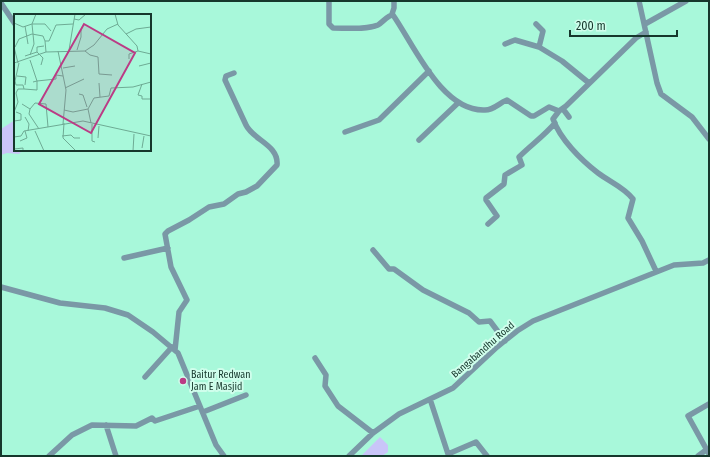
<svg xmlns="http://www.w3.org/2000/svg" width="710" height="457" viewBox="0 0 710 457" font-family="'Fira Sans Condensed',sans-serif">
<rect width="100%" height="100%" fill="#a8f8da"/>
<path fill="#c9c5f8" d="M 15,120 L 15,150 L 23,150 L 19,154 L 7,153 L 1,155 L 1,129 Z
M 380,437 L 388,445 L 388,452 L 382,456 L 361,456 Z"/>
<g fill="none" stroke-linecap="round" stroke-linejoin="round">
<path stroke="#7a98a6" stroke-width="5.5" d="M 329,1 L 329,24 L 333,28 C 347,28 366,30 378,25 C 383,22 388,15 393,15 C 414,45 442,112 485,110 C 494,110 499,103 507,100 L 531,116 L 534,116 L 549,107 L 559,111 L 553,119 C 560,139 581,160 598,173 C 610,182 624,187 633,199 L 628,218 L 642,241 L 656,271
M 639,1 L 657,83 L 661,94 L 692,117 L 709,139
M 1,3 L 15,24
M 392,14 L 394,8 L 394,1
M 536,24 L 543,31 L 539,47 L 562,61 L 589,83
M 645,24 L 686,1
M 505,44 L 515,40 L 539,47
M 563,109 L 569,117
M 559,111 L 566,106 L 636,38 L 646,32
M 345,132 L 379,120 L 429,71
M 419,140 L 458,103
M 488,224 L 497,216 L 486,200 L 486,198 L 504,184 L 505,175 L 522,165 L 519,157 C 531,145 544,136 555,123
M 373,250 L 389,269 L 394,269 L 423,290 L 469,313 L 479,322 L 490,321 L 505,341
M 124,258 L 168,248
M 1,287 L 60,303 L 105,308 L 128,315 L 153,332 L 178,353 L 216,445 L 224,456
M 175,350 L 179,312 L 187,300 L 171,267 L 165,234 L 168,231 L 189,220 L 209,207 L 224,204 L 238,194 L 246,192 L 257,186 L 277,165 C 279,145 253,140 246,125 L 225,80 L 226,76 L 234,73
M 315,358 L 326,375 L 325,386 L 338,406 L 373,433
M 145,377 L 172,347
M 430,399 L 448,454 L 476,442 L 487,456
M 709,404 L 688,416 L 709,454
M 203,412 L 246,395
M 106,425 L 116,456
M 49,456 L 72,435 L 92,425 L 136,426 L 152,418 L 155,421 L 200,406
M 349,456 L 373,433 L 399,414 L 453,388 L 497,347 L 517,331 L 533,321 L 674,265 L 703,263 L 709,260
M 698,456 L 706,450"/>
</g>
<circle fill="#bb3b85" stroke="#d0feec" stroke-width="1.5" cx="183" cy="381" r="4"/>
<g text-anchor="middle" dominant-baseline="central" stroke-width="4" stroke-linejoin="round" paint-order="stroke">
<g font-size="10" fill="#16372c" stroke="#d0feec">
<text transform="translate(483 350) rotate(-41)">Bangabandhu Road</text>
</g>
<g font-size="10" fill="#16372c" stroke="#d0feec" text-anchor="start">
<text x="191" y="375">Baitur Redwan<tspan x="191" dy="12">Jam E Masjid</tspan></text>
</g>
</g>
<g transform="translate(14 14)">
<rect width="137" height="137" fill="#a8f8da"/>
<path fill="none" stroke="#6eab94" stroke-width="1" d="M 22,0 L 18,10 L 31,10 L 37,17M 101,0 L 104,11 L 123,32 L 124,37 L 137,40M 60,5 L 65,6 L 72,0M 0,9 L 9,13 L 18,10 L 20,30 L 16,41M 11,12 L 14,30M 112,20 L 122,15 L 137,13M 0,33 L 4,49M 1,33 L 5,25 L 18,20 L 29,22 L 31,27M 55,36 L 61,0M 63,36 L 67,23 L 67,16M 44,37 L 52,76 L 49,110M 71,37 L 76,41 L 84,43 L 85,60 L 98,61M 23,38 L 29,44 L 27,51M 23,38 L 23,33 L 30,32M 32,38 L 31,27 L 35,27 L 42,11 L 59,10M 11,42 L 23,38M 115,45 L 115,40 L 124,37M 16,46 L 23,67 L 42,65 L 42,61 L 49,62M 0,49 L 32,38 L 71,37 L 80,31 L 93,15 L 104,10M 125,52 L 137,49M 49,54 L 61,52M 3,62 L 12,63 L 11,71M 85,69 L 86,83M 128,70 L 124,81 L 128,82 L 128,85 L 137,85M 51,74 L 70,65M 10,75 L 23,76 L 23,67 L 19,68M 65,80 L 69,81 L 73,93M 8,90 L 16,95 L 15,100 L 25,115M 16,95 L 21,89 L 32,90 L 34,113M 74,95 L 77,109M 50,96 L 59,98 L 74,95 L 80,84 L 95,82 L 97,74 L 119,73 L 137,68M 0,98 L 4,88 L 2,79 L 4,75 L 10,75 L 9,71 L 2,71 L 1,67 L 5,49M 11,103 L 15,110 L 14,117M 0,107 L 7,106 L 7,100 L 2,98M 50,109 L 49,124 L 62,137M 78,110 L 78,127 L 81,128M 21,117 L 30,137M 48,122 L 57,121 L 60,124 L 66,124M 0,123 L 7,122 L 10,117 L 69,107 L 137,122M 84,124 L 85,112M 6,127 L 13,124 L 11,117M 128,134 L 130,122M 0,135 L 9,134 L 9,137M 119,137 L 120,120"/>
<path fill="#bb3b85" fill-opacity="0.15" stroke="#bb3b85" stroke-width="2" d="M 70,10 L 121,39 L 77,119 L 25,90 Z"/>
<rect width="137" height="137" fill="none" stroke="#16372c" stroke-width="2"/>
</g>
<rect width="710" height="457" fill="none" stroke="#16372c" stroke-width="4"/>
<path d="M570 30v6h107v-6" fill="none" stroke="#16372c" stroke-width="2"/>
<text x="576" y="30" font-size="12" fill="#16372c" stroke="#d0feec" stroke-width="3" paint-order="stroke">200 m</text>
</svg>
